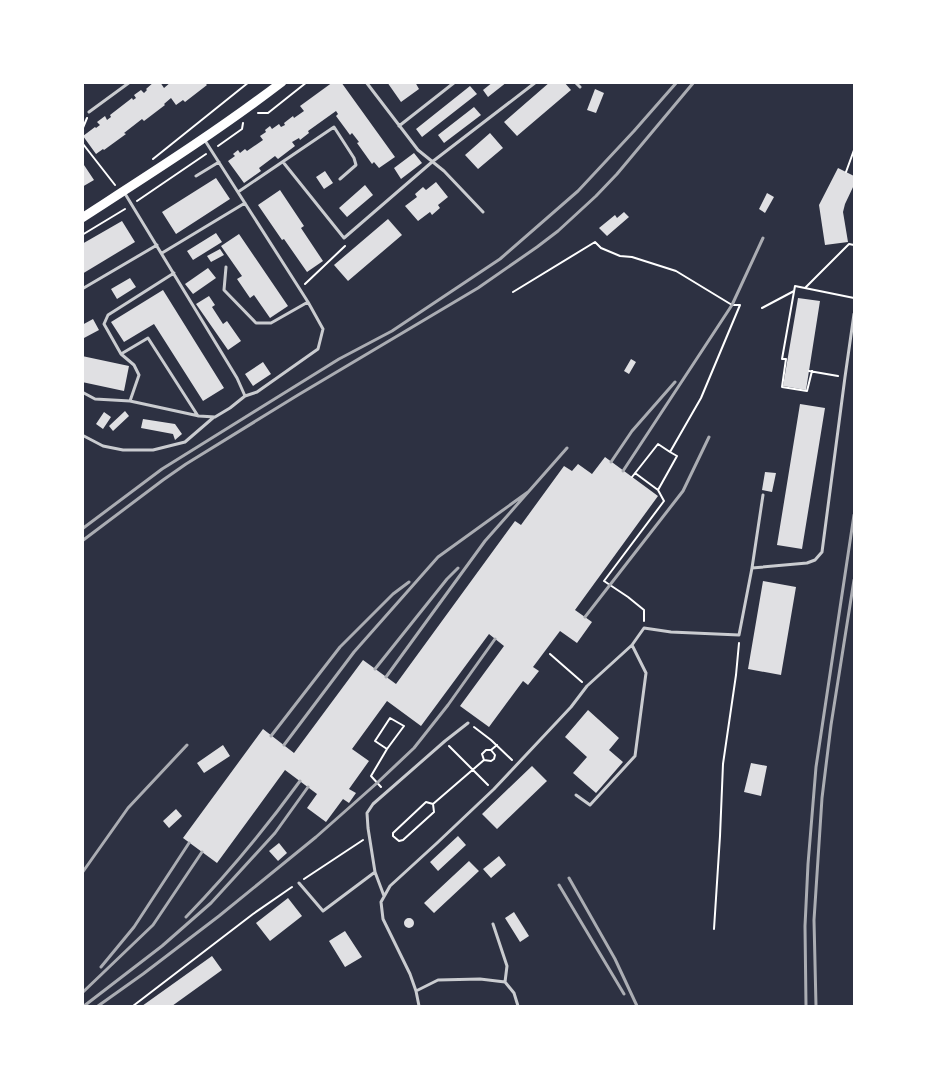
<svg xmlns="http://www.w3.org/2000/svg" width="937" height="1089" viewBox="0 0 937 1089" font-family="Mulish,sans-serif">
<rect width="100%" height="100%" fill="#2d3142"/>
<path fill="#e0e0e3" d="M 154,82 L 160,82 L 164,88 L 171,82 L 207,82 L 206,84 L 207,85 L 185,102 L 183,100 L 176,105 L 171,98 L 164,104 L 165,105 L 144,121 L 142,119 L 124,133 L 126,134 L 104,150 L 103,149 L 96,154 L 83,136 L 95,127 L 96,128 L 100,125 L 97,122 L 105,116 L 107,120 L 111,117 L 110,115 L 132,98 L 133,100 L 136,98 L 134,95 L 141,90 L 144,93 L 147,90 L 146,89 Z
M 333,82 L 341,82 L 395,157 L 379,168 L 374,162 L 372,164 L 357,143 L 359,142 L 352,133 L 350,135 L 336,116 L 338,114 L 336,111 L 308,131 L 309,133 L 300,140 L 299,138 L 292,142 L 295,146 L 278,159 L 275,156 L 259,168 L 261,171 L 244,183 L 228,161 L 235,156 L 233,154 L 238,150 L 240,153 L 245,149 L 247,151 L 263,140 L 260,136 L 266,132 L 265,130 L 270,126 L 272,129 L 279,124 L 281,127 L 285,125 L 284,123 L 293,116 L 294,118 L 304,111 L 300,106 Z
M 387,82 L 415,82 L 419,89 L 401,102 Z
M 493,82 L 507,82 L 488,97 L 483,90 Z
M 550,82 L 564,82 L 571,90 L 517,136 L 504,122 Z
M 470,86 L 477,94 L 422,137 L 416,129 Z
M 595,89 L 604,93 L 596,113 L 587,110 Z
M 474,107 L 481,115 L 444,143 L 438,135 Z
M 490,133 L 503,148 L 478,169 L 465,155 Z
M 414,153 L 422,163 L 401,179 L 394,168 Z
M 82,162 L 94,180 L 82,187 Z
M 838,168 L 854,176 L 854,185 L 845,204 L 843,212 L 848,242 L 825,245 L 819,205 Z
M 325,171 L 333,183 L 324,189 L 316,177 Z
M 216,178 L 230,199 L 176,234 L 162,212 Z
M 436,182 L 448,197 L 438,205 L 440,208 L 432,215 L 430,212 L 418,221 L 405,206 L 417,197 L 415,194 L 423,187 L 426,190 Z
M 365,185 L 373,195 L 347,217 L 339,208 Z
M 280,190 L 304,226 L 301,228 L 323,261 L 307,272 L 284,239 L 282,240 L 258,205 Z
M 767,193 L 774,197 L 765,213 L 759,209 Z
M 624,212 L 629,217 L 607,236 L 599,228 L 615,215 L 617,218 Z
M 388,219 L 402,235 L 348,281 L 334,265 Z
M 122,221 L 135,242 L 82,274 L 82,244 Z
M 216,233 L 222,242 L 193,260 L 187,251 Z
M 239,234 L 288,306 L 270,318 L 254,295 L 250,298 L 237,279 L 242,276 L 221,246 Z
M 220,249 L 224,255 L 211,262 L 207,256 Z
M 208,268 L 216,278 L 193,294 L 185,284 Z
M 130,278 L 136,287 L 117,299 L 111,289 Z
M 163,290 L 224,388 L 203,401 L 154,324 L 124,342 L 111,322 Z
M 209,296 L 215,305 L 212,307 L 223,324 L 227,321 L 241,341 L 228,350 L 196,304 Z
M 798,298 L 820,301 L 806,390 L 783,386 Z
M 93,319 L 99,330 L 84,338 L 82,336 L 82,325 Z
M 82,356 L 129,366 L 124,391 L 82,382 Z
M 631,359 L 636,362 L 629,374 L 624,371 Z
M 263,362 L 271,374 L 253,386 L 245,374 Z
M 800,404 L 825,408 L 802,549 L 777,545 Z
M 125,411 L 129,416 L 113,431 L 109,426 Z
M 104,412 L 111,417 L 103,429 L 96,424 Z
M 143,419 L 175,424 L 182,434 L 175,440 L 173,434 L 141,428 Z
M 605,457 L 658,496 L 575,610 L 592,622 L 577,643 L 560,631 L 533,667 L 539,671 L 528,685 L 523,681 L 489,727 L 460,706 L 504,646 L 489,634 L 421,726 L 387,701 L 352,749 L 369,761 L 349,789 L 356,793 L 349,803 L 343,799 L 326,822 L 307,808 L 317,794 L 285,770 L 217,863 L 183,838 L 263,729 L 294,753 L 363,660 L 396,684 L 515,521 L 521,525 L 564,466 L 572,471 L 578,464 L 592,474 Z
M 765,472 L 776,473 L 772,492 L 762,490 Z
M 763,581 L 796,587 L 781,675 L 748,669 Z
M 588,710 L 619,738 L 609,750 L 623,762 L 596,793 L 573,773 L 587,757 L 565,737 Z
M 223,745 L 230,756 L 204,773 L 197,763 Z
M 751,763 L 767,766 L 761,796 L 744,792 Z
M 532,766 L 547,781 L 497,829 L 482,814 Z
M 176,809 L 182,816 L 169,828 L 163,821 Z
M 458,836 L 466,845 L 438,871 L 430,862 Z
M 279,843 L 287,853 L 278,861 L 269,851 Z
M 499,856 L 506,865 L 491,878 L 483,869 Z
M 469,861 L 479,871 L 434,913 L 424,903 Z
M 288,898 L 302,916 L 270,941 L 256,923 Z
M 514,912 L 529,936 L 520,942 L 505,918 Z
M404 923a5 5 0 1 1 10 0a5 5 0 1 1-10 0Z
M 345,931 L 362,957 L 345,967 L 329,941 Z
M 212,956 L 222,970 L 172,1006 L 142,1006 Z"/>
<g fill="none" stroke-linecap="round" stroke-linejoin="round">
<path stroke="#fff" stroke-width="2" d="M 258,113 L 268,113 L 307,82
M 82,130 L 87,118
M 82,141 L 83,144 L 115,185
M 218,146 L 242,129 L 243,123
M 153,159 L 249,82
M 846,172 L 854,150
M 137,201 L 206,154
M 82,235 L 125,209
M 305,284 L 345,246
M 805,288 L 849,244 L 854,245
M 513,292 L 595,242 L 601,248 L 620,256 L 632,257 L 676,271 L 732,305 L 740,305 L 701,398 L 670,452 L 658,444 L 632,477
M 762,308 L 794,291
M 809,371 L 838,376
M 812,371 L 807,391 L 782,387 L 786,359 L 782,359 L 795,286 L 854,298
M 635,473 L 658,490 L 677,456 L 670,452
M 644,621 L 644,610 L 628,597 L 604,581 L 664,501 L 658,490
M 550,654 L 582,682
M 474,727 L 491,740 L 512,760
M 449,746 L 488,785
M 484,760 L 491,761 L 494,759 L 495,755 L 491,750
M 381,787 L 371,776 L 387,749 L 404,726 L 390,718 L 375,741 L 387,749
M 433,804 L 434,812 L 403,840 L 399,841 L 393,836 L 393,833 L 426,802 L 433,804 L 484,760 L 482,754 L 486,750 L 491,750 L 497,745
M 304,879 L 363,840
M 714,929 L 720,836 L 723,764 L 736,675 L 739,643
M 133,1006 L 253,914 L 292,887"/>
<path stroke="#caccd0" stroke-width="3" d="M 366,82 L 418,150 L 444,171 L 483,212
M 575,82 L 580,87
M 89,112 L 130,82
M 399,126 L 455,82
M 204,139 L 308,302 L 323,329 L 318,349 L 257,392 L 245,396
M 283,162 L 344,238 L 432,162 L 536,82
M 196,176 L 219,162
M 238,192 L 334,127 L 354,158 L 356,165 L 340,179
M 162,253 L 245,203
M 226,267 L 224,290 L 256,323 L 271,323 L 308,302
M 82,289 L 157,245
M 121,354 L 148,338 L 198,416
M 82,392 L 95,399 L 130,401 L 199,416 L 215,417 L 230,408 L 245,396 L 237,378 L 124,192
M 130,401 L 139,375 L 134,365 L 121,354 L 104,324 L 108,315 L 174,273
M 82,435 L 103,446 L 123,450 L 153,450 L 185,442 L 214,417
M 752,568 L 763,495
M 576,795 L 590,805 L 635,756 L 646,673 L 632,645
M 299,883 L 323,911 L 375,872
M 384,896 L 375,872 L 368,828 L 367,813 L 373,804 L 445,741 L 468,723
M 493,924 L 507,966 L 505,982
M 416,991 L 438,980 L 480,979 L 505,982 L 514,993 L 518,1006
M 419,1006 L 416,991 L 410,974 L 383,919 L 381,902 L 390,886 L 437,843 L 494,789 L 571,707 L 587,686 L 632,645 L 644,628 L 671,632 L 739,635 L 752,568 L 807,563 L 815,560 L 822,552 L 845,377 L 854,314"/>
<path stroke="#fff" stroke-width="9" d="M 82,218 C 150,174 218,131 282,82"/>
<path stroke="#abadb3" stroke-width="3" d="M 611,462 L 632,431 L 675,382
M 623,471 L 732,305 L 763,238
M 82,529 L 162,469 L 339,359 L 392,331 L 500,259 L 578,191 L 634,131 L 677,82
M 82,541 L 163,480 L 186,464 L 298,395 L 478,288 L 537,247 L 558,231 L 596,196 L 617,174 L 694,82
M 585,617 L 683,491 L 709,437
M 375,669 L 447,579 L 458,568
M 386,677 L 485,541 L 567,448
M 271,736 L 340,647 L 393,594 L 409,582
M 284,745 L 354,652 L 438,557 L 528,492
M 82,873 L 128,808 L 187,745
M 569,878 L 615,959 L 637,1006
M 559,885 L 624,994
M 186,917 C 227,875 265,829 300,781
M 101,967 L 134,927 L 189,843
M 82,993 L 153,925 L 202,852
M 84,1006 L 162,946 L 211,903 L 275,833 L 308,787
M 98,1006 L 143,974 L 219,916 L 316,837 L 377,783 L 414,748 L 448,705 L 495,639
M 806,1006 L 805,926 L 808,864 L 816,767 L 854,515
M 816,1006 L 814,920 L 822,798 L 831,725 L 854,580"/>
</g>
<rect width="937" height="1089" fill="none" stroke="#ffffff" stroke-width="168"/>
</svg>
